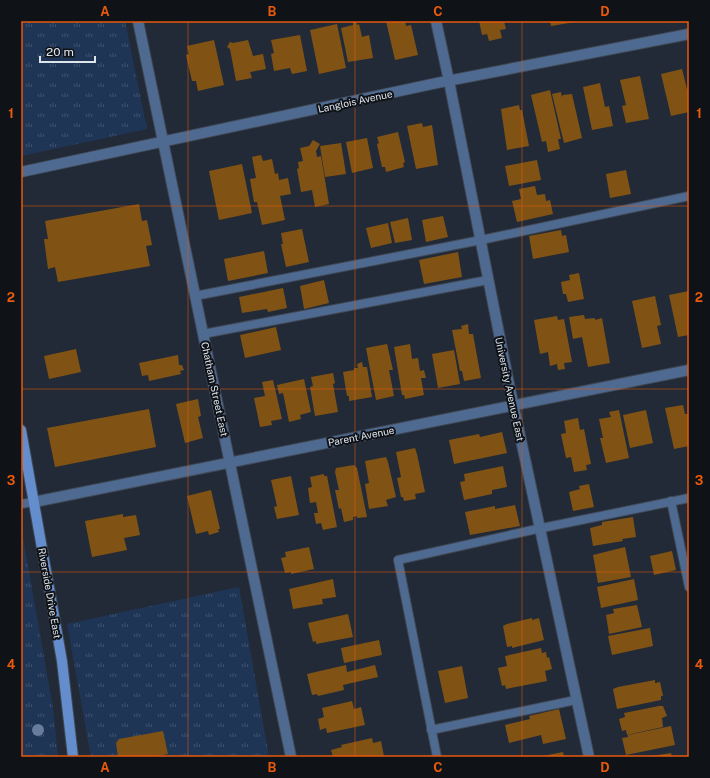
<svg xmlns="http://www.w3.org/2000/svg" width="710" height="778" viewBox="0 0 710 778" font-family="'Public Sans',sans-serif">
<defs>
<pattern id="grass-tufts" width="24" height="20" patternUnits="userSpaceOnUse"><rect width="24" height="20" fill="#1f3555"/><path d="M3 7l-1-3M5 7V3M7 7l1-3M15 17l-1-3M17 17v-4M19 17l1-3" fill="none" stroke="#3f526e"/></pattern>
</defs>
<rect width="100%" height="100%" fill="#222a37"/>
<!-- grass -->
<g fill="url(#grass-tufts)">
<path d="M21,21H125L147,129L21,156Z"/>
<path d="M21,526L53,708L58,757H21Z"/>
<path d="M239,587L269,757H91L67,624Z"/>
</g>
<!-- building -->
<g fill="#805314">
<path d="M386,21H405L406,26L411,25L418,55L395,60Z"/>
<path d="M479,21H504L506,29L500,30L502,38L489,41L487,34L482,35Z"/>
<path d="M550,21H574L575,22L551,26Z"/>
<path d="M353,22H356L357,25L359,24L362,37L369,35L373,58L348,62L341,28L353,25Z"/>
<path d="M337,24L346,68L319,74L310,30Z"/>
<path d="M300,35L307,71L292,74L290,68L274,71L271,54L274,53L271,40Z"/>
<path d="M214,40L224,85L198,91L196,81H192L186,55L189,54L187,46Z"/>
<path d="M248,40L253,56L263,54L266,69L250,72L252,78L236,81L230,49L227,47L230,42L233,43Z"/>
<path d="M682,69L687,89L689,88V112L671,116L661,74Z"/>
<path d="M640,76L649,119L626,123L622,106L626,105L620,80Z"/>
<path d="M600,83L605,107L609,106L613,126L592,130L583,87Z"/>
<path d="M550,90L561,139H558L560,149L548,152L546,141L542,142L531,95Z"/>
<path d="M561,92L562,97L563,95L572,94L582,138L564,143L552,94Z"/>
<path d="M519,105L520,110H522L529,146L507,150L501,109Z"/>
<path d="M422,123L423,127L432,125L438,165L416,169L407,126Z"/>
<path d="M398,132L405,162L403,163L404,167L386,172L385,167H382L377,144L379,143L377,137Z"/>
<path d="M367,138L373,168L352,173L346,142Z"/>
<path d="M313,140L320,144L316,151L317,157L321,156L329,204L315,207L312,190L301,192L297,169L299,168L298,162L303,161L300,148L309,146Z"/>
<path d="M341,143L346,174L325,177L320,146Z"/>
<path d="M261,155L263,161L272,159L275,174L278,173L279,180L288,178L291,194L280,196L285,220L262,225L257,202H254L250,179L256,178L252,157Z"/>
<path d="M537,160L541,180L509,186L505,166Z"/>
<path d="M242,164L252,213L219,220L209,171Z"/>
<path d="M626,170L631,194L610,198L606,174Z"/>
<path d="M535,186L537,195L545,194L546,201L550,200L553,214L517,222L512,201L521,199L519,189Z"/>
<path d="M139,204L142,221L147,220L152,245L146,246L150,266L58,282L55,267L48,269L44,239H48L45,221Z"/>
<path d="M443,216L448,237L426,242L422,220Z"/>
<path d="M408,218L412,240L395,243L390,222Z"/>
<path d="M388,223L392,243L371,248L366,228Z"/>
<path d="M302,229L309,262L286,267L281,244H283L281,233Z"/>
<path d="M561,230L562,236L566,235L569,252L533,259L529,236Z"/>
<path d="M264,251L268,273L228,281L224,259Z"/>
<path d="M458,252L462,277L424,284L419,260Z"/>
<path d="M579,273L584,299L568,302L566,294H563L561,282L570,280L569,275Z"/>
<path d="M324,280L329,303L304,309L300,286Z"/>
<path d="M283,288L287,308L268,312L267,309L242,313L239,297Z"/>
<path d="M689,291V335L678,337L669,295Z"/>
<path d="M655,296L661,325L657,326L661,344L642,348L632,301Z"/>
<path d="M584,315L585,319L595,318V320L602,318L610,363L588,367L582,337L573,339L569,317Z"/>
<path d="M557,316L558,320L564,319L572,362L564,363L565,369L558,370L557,364L550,366L548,352L540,354L534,320Z"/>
<path d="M468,324L469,334H473L481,378L464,381L462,371H460L452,330L462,329L461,326Z"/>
<path d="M276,327L281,350L245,358L240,335Z"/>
<path d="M387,344L393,370H389L394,396L376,400L366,348Z"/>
<path d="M410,344L412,359L418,358L420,371L424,370L426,378H421L424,395L405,399L404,395H402L394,347Z"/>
<path d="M76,349L81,372L49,379L44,356Z"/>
<path d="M454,350L460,384L438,388L432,354Z"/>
<path d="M178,355L179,365H182L184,370L180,371L181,374L149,381L148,375L142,376L139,363Z"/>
<path d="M362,362L363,367H367L372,397L349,401V396H347L343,372L354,370V368H358L357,364Z"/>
<path d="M333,373L335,383L333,384L338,412L315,416L310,387L313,386L311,377Z"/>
<path d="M304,379L311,412L300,415L301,419L289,422L283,393L279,394L277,385Z"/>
<path d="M273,380L282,419L271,421L272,425L260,427L254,398L265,396L262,382Z"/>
<path d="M198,399L201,416L198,417L203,438L185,443L176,404Z"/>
<path d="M683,405L685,414H688L689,418V446L674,449L665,408Z"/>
<path d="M149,409L156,447L55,467L47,428Z"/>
<path d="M619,410L629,458L606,463L600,438H603L599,419L611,417L609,412Z"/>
<path d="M646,410L653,443L630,448L623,415Z"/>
<path d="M578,418L580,430L584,429L591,464L586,465L587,470L574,472L571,457L566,458L561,434L566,433L564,421Z"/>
<path d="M502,432L507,453L454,464L449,440L479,434L480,437Z"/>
<path d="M415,448L417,454L425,492L415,494L416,499L404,501L403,497H401L397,478L401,477L396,452Z"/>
<path d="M386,457L388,462L396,497L386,500L388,506L369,509L365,484L369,483L365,461Z"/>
<path d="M354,465L357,468L367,517L357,518V516L353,517V520L344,522L341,508L339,509L335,490H339L335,472L336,468Z"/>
<path d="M503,466L507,487L492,490V494L464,500L460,482L465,481L464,474Z"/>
<path d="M324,474V476H327L337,527L323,530L321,523L316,524L314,513H318L316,502L310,503L308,488L312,487L310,477Z"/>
<path d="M291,476L299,515L277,519L274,507L277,506L271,480Z"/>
<path d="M589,484L594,507L573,511L569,492L580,489L579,486Z"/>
<path d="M211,490L220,529H218L219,532L209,535L208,531L196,534L187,496Z"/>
<path d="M515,505L520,526L470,535L465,512L495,506V509Z"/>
<path d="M123,514V517L136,515L140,535L124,538L127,550L92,557L85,521Z"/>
<path d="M633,517L636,537L622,539L623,541L593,546L590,528L602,525V522Z"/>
<path d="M309,547L314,569L291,574V572L285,573L281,558L286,557L285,552Z"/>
<path d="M625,547L631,577L598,583L593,555Z"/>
<path d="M672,551L676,570L654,575L650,556Z"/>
<path d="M333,579L336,597L322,599L323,604L293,609L289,589Z"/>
<path d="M634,579L638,600L601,608L597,587Z"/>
<path d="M637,605L642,627L609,634L606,615L614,613L613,609Z"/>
<path d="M348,614L353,637L316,644V641L313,642L308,623Z"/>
<path d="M532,618V620L539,618L544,640L512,648V646L507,647L503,626L507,624Z"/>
<path d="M650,628L653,646L612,655L608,636Z"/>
<path d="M379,640L382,655L344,663L341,648Z"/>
<path d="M541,648L542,653L546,652L547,658L549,657L552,669L545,671L547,681L506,689L505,685L502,686L498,668L507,666L505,656Z"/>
<path d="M346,665L347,672L375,665L378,677L343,685L344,690L318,696L317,694L312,695L307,674Z"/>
<path d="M462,666L468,698L445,703L438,671Z"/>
<path d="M655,680V683L660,682L663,696H661V700L617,709L613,689L618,687Z"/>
<path d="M352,701L354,709L361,707L365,725L327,733L326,728L320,730L318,719L324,717L322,708Z"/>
<path d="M659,706H663L667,716L662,718L663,727L627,735L626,730L622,731L619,719L625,717L624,713Z"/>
<path d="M559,709L566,739L543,744L541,735L509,743L505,725L530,719L529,716Z"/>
<path d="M671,726L675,745L626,755L622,738L628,737V735Z"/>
<path d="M163,731L168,754L151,757H118L116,743L119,739Z"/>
<path d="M372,738L373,743L381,741L384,756L378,757H333L331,750L342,747L341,745Z"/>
<path d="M563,752L564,757H543V756Z"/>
<path d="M671,753L672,757H652V756Z"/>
</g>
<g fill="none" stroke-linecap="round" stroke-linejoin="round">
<!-- service casing -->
<g stroke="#404854" stroke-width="10">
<g id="service">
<path d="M195,296L481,240L689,196"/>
<path d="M203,334L488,280"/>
<path d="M671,501L689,587"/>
<path d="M21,504L34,502"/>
<path d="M431,730L576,700"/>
<path d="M437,757L398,560L537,529L689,498"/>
</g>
</g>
<!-- minor casing -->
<g stroke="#404854" stroke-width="12">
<g id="minor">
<path d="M138,21L291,757"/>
<path d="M436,21L449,81L510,389L589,757"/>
<path d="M21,172L437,83L689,34"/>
<path d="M34,502L689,370"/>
</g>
</g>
<!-- secondary casing -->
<g stroke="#404854" stroke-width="12">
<path id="secondary" d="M21,430L62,661L73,757"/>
</g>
<!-- service -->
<use href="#service" stroke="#4f6a91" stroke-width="8"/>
<!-- minor -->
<use href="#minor" stroke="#4f6a91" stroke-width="10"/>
<!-- secondary -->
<use href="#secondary" stroke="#638dcc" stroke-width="10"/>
</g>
<!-- trees -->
<circle fill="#687d9d" cx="38" cy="730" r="6"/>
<!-- grid -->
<path fill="none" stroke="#e8590c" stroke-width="1" stroke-opacity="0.55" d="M188,21V757M355,21V757M522,21V757M21,206H689M21,389H689M21,572H689"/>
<g text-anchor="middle" stroke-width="4" stroke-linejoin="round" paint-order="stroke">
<!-- street labels -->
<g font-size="10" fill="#dee4ec" stroke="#0f1318">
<text transform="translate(355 101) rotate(-12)" y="4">Langlois Avenue</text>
<text transform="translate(215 389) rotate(78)" y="4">Chatham Street East</text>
<text transform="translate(510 389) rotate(78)" y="4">University Avenue East</text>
<text transform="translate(361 436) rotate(-11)" y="4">Parent Avenue</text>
<text transform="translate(50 593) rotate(80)" y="4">Riverside Drive East</text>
</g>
</g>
<!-- border -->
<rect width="710" height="778" fill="none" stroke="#0f1318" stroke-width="44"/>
<!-- scale -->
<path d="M40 56v6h55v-6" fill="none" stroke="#dee4ec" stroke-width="2"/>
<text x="46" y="56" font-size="12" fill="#dee4ec" stroke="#0f1318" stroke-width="3" paint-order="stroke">20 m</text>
<rect x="22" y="22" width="666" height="734" fill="none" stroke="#e8590c" stroke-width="1.5"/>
<g font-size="13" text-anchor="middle" font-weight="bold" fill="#e8590c">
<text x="105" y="16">A</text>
<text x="272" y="16">B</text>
<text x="438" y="16">C</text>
<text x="605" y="16">D</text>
<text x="11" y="118">1</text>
<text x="699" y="118">1</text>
<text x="11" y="302">2</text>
<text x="699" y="302">2</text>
<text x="11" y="485">3</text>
<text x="699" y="485">3</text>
<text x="11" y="669">4</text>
<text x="699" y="669">4</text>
<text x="105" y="772">A</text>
<text x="272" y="772">B</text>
<text x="438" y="772">C</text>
<text x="605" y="772">D</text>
</g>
</svg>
